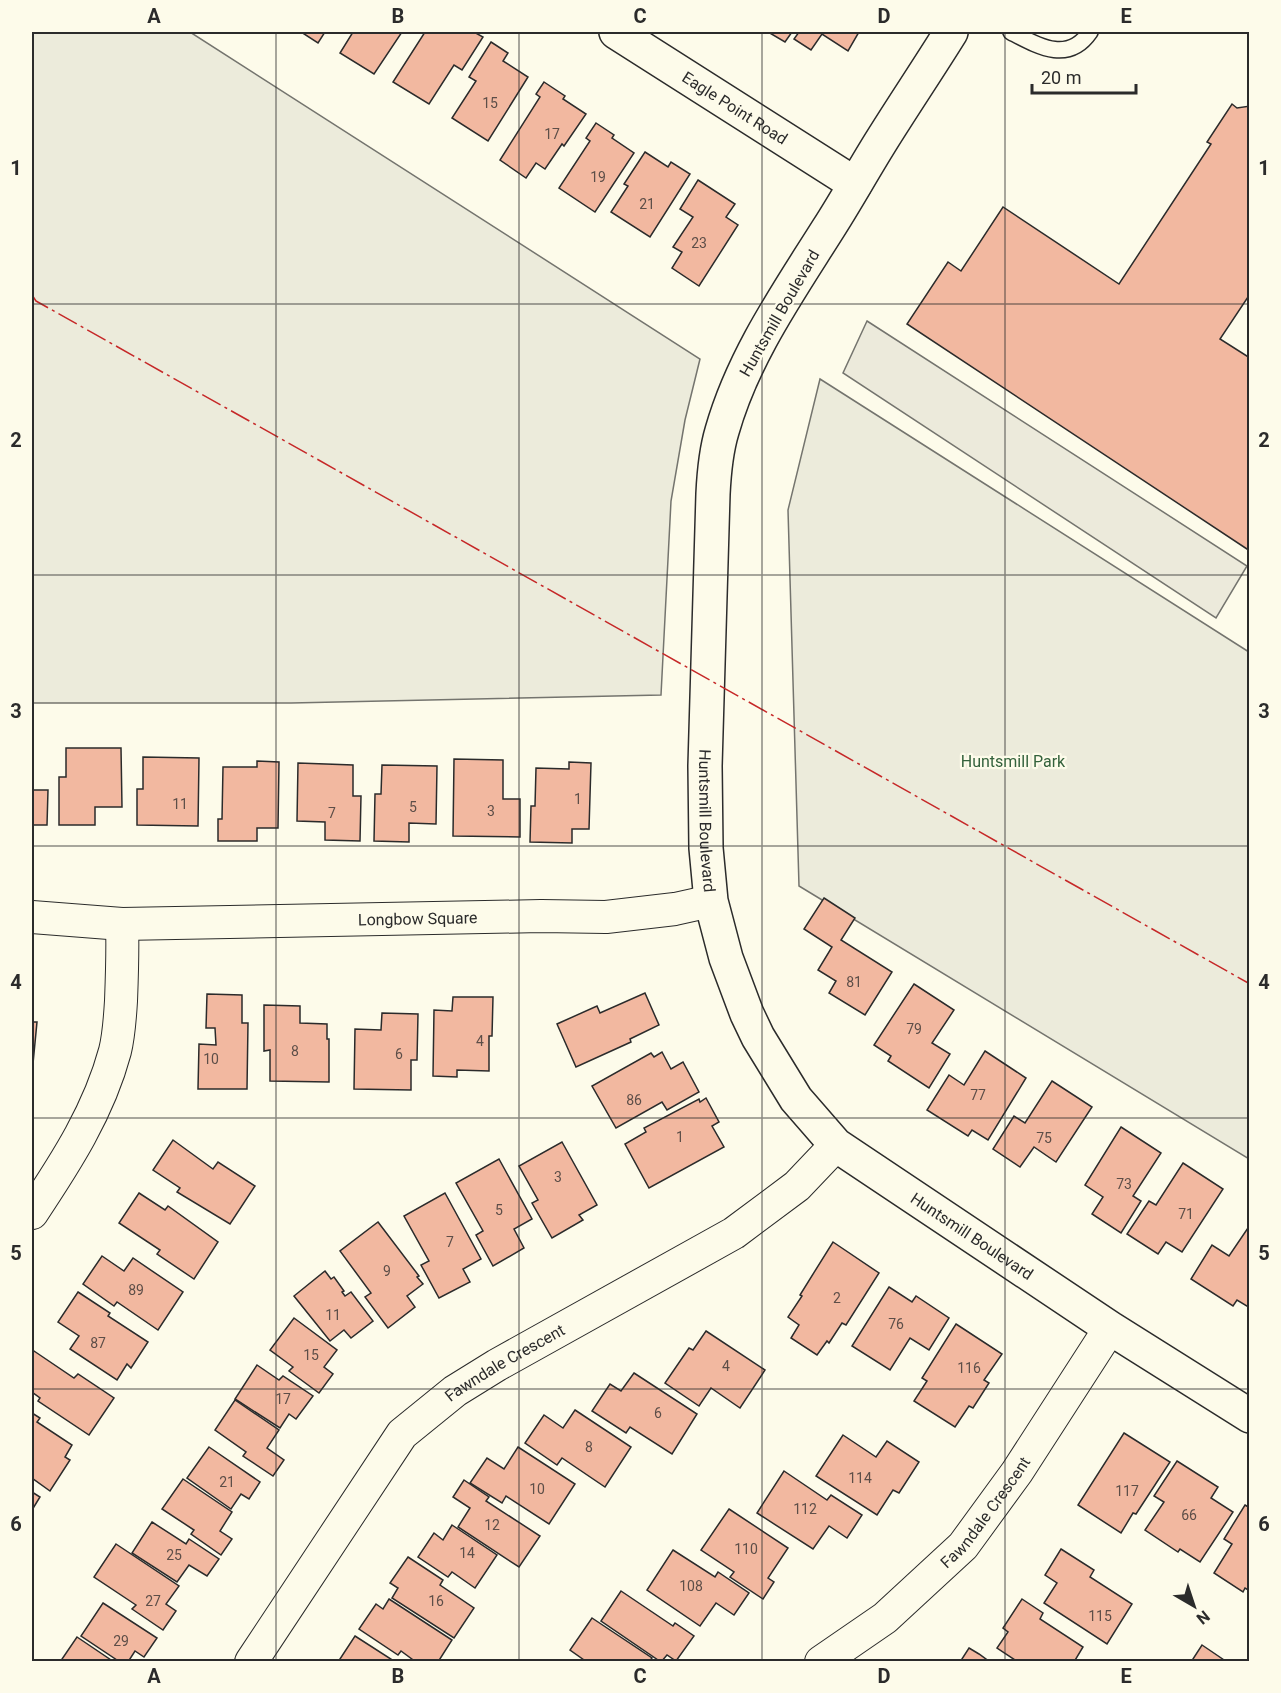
<svg xmlns="http://www.w3.org/2000/svg" width="1281" height="1693" viewBox="0 0 1281 1693" font-family="Roboto,sans-serif">
<rect width="100%" height="100%" fill="#fdfbea"/>
<!-- green -->
<g fill="#ecebdb" stroke="#74746e" stroke-width="1.5">
<path d="M32,32H190L700,359L685,420L671,501L661,695L291,703H32Z"/>
<path d="M820,379L1249,652V1159L799,886L788,510Z"/>
</g>
<!-- parking -->
<path fill="#eceadb" stroke="#74746e" stroke-width="1.5" d="M867,321L1247,566L1216,618L843,373Z"/>
<!-- building -->
<g fill="#f2b8a0" stroke="#2b2b2b" stroke-width="1.5">
<path d="M301,32H325L318,43Z"/>
<path d="M353,32H402L374,74L340,53Z"/>
<path d="M425,32H457L460,33L461,32H474L483,37L462,70L454,65L429,104L393,82Z"/>
<path d="M768,32H792L785,42Z"/>
<path d="M799,32H859L848,51L822,34L811,50L794,39Z"/>
<path d="M491,42L508,53L503,61L528,77L488,141L452,118L476,81L469,77Z"/>
<path d="M544,82L565,96L563,99L586,114L564,146L562,144L545,169L536,163L526,178L500,160L540,97L536,94Z"/>
<path d="M1232,104L1237,108L1250,106V294L1220,339L1250,358V551L907,324L948,262L961,271L1003,207L1119,284L1211,144L1207,142Z"/>
<path d="M596,123L614,135L612,138L634,153L595,212L559,188L590,141L586,138Z"/>
<path d="M645,152L668,167L671,162L690,174L650,237L611,212L628,186L624,184Z"/>
<path d="M698,180L735,204L726,217L738,225L699,286L672,268L682,252L673,247L693,217L680,209Z"/>
<path d="M66,748H121L122,807H95V825H59V777H66Z"/>
<path d="M143,757L199,758L198,826L137,825V789H143Z"/>
<path d="M454,759L503,760V799H520V837L453,836Z"/>
<path d="M257,761L279,762L278,828H257V841H218V819H222L223,767H257Z"/>
<path d="M569,762L591,763L589,829H572V843L530,842L531,806H535L536,768L569,769Z"/>
<path d="M298,763L353,765V796H361L360,841L325,840V822L297,821Z"/>
<path d="M382,765L437,766L436,824L409,823V842L374,841L375,794H381Z"/>
<path d="M32,790H48L47,825H32Z"/>
<path d="M824,898L855,918L841,940L892,972L865,1015L829,993L836,981L818,970L832,947L804,929Z"/>
<path d="M914,984L954,1010L932,1043L950,1054L929,1088L888,1061L891,1056L874,1045Z"/>
<path d="M645,993L659,1025L630,1039L631,1042L576,1067L557,1024L597,1006L600,1013Z"/>
<path d="M207,994L242,995V1023H248L247,1089H198L199,1044L216,1045L215,1028H206Z"/>
<path d="M453,997H493L492,1036H489V1071L457,1070V1077L433,1076L434,1010L452,1011Z"/>
<path d="M264,1005L300,1006V1023L327,1024V1039H329V1082L270,1081V1050L264,1051Z"/>
<path d="M382,1013L418,1014L417,1060H411V1090L354,1089L355,1029L381,1030Z"/>
<path d="M32,1022H37L32,1074Z"/>
<path d="M985,1051L1026,1078L988,1140L972,1130L968,1136L927,1110L949,1075L964,1085Z"/>
<path d="M662,1052L671,1069L683,1062L699,1092L667,1110L662,1102L616,1128L592,1086L651,1053L654,1057Z"/>
<path d="M1052,1081L1092,1107L1056,1162L1034,1147L1020,1167L993,1149L1014,1116L1025,1123Z"/>
<path d="M706,1098L719,1122L712,1126L724,1147L649,1188L625,1144L646,1132L644,1128L699,1099L700,1102Z"/>
<path d="M1121,1127L1161,1153L1133,1196L1141,1201L1121,1233L1092,1214L1103,1197L1085,1185Z"/>
<path d="M173,1140L213,1169L218,1162L255,1186L230,1224L177,1192L180,1188L153,1170Z"/>
<path d="M562,1142L597,1205L579,1215L583,1220L552,1238L532,1203L538,1200L519,1166Z"/>
<path d="M499,1159L532,1219L514,1229L524,1248L493,1266L476,1235L483,1231L456,1183Z"/>
<path d="M1183,1163L1223,1189L1182,1252L1166,1242L1158,1254L1127,1234L1149,1201L1156,1205Z"/>
<path d="M139,1193L165,1210L168,1206L218,1242L194,1279L157,1254L160,1250L119,1223Z"/>
<path d="M445,1193L481,1259L463,1269L470,1282L439,1298L421,1265L429,1261L404,1216Z"/>
<path d="M378,1222L419,1276L417,1277L423,1284L407,1296L415,1307L388,1328L365,1297L371,1293L340,1251Z"/>
<path d="M1250,1225V1308L1237,1300L1233,1306L1191,1279L1212,1245L1229,1256Z"/>
<path d="M833,1242L879,1273L846,1325L842,1323L829,1343L827,1341L817,1355L791,1338L799,1325L788,1317L802,1296L800,1295Z"/>
<path d="M102,1256L124,1271L133,1258L183,1292L158,1330L117,1302L114,1306L83,1284Z"/>
<path d="M325,1271L331,1279L334,1277L344,1291L342,1292L345,1296L351,1292L373,1321L351,1338L344,1330L330,1341L294,1296Z"/>
<path d="M889,1287L912,1302L916,1296L949,1318L929,1350L910,1338L890,1370L852,1346Z"/>
<path d="M78,1292L110,1313L108,1316L148,1342L131,1368L127,1364L117,1380L70,1349L79,1336L58,1322Z"/>
<path d="M294,1318L337,1350L324,1367L333,1374L319,1393L289,1371L293,1367L270,1350Z"/>
<path d="M956,1324L1002,1354L984,1380L989,1383L973,1408L969,1406L955,1427L914,1401L927,1381L922,1378Z"/>
<path d="M706,1331L765,1370L740,1408L711,1388L699,1406L665,1383L689,1348L693,1350Z"/>
<path d="M34,1351L74,1378L78,1374L114,1398L89,1435L38,1401L40,1398L32,1392V1355Z"/>
<path d="M257,1365L279,1380L283,1376L313,1396L296,1419L289,1414L280,1428L235,1399Z"/>
<path d="M634,1373L697,1414L672,1454L630,1427L626,1433L592,1411L610,1384L621,1391Z"/>
<path d="M235,1400L279,1430L267,1448L284,1460L273,1476L243,1456L246,1452L215,1430Z"/>
<path d="M575,1410L631,1447L605,1487L562,1458L557,1465L525,1443L544,1415L563,1428Z"/>
<path d="M32,1413L40,1418L37,1422L72,1445L65,1457L70,1460L50,1491L32,1478Z"/>
<path d="M1124,1433L1170,1462L1136,1514L1133,1513L1121,1533L1078,1505Z"/>
<path d="M843,1435L876,1457L887,1441L919,1462L899,1493L893,1490L877,1515L816,1476Z"/>
<path d="M209,1447L260,1482L249,1499L241,1494L231,1509L187,1478Z"/>
<path d="M518,1447L575,1484L549,1524L506,1496L502,1503L470,1483L487,1458L504,1469Z"/>
<path d="M1177,1461L1218,1487L1211,1498L1233,1512L1200,1562L1180,1549L1178,1552L1145,1530L1164,1502L1154,1496Z"/>
<path d="M784,1471L827,1500L831,1495L862,1515L847,1538L829,1526L813,1549L757,1513Z"/>
<path d="M183,1479L232,1512L220,1531L232,1539L221,1555L191,1534L194,1530L162,1509Z"/>
<path d="M464,1480L489,1497L486,1501L540,1536L519,1567L458,1527L470,1508L453,1497Z"/>
<path d="M32,1492L40,1497L32,1510Z"/>
<path d="M1245,1505L1250,1508V1591L1245,1588L1243,1592L1214,1573L1232,1544L1224,1539Z"/>
<path d="M729,1509L788,1548L768,1578L774,1582L763,1599L730,1577L734,1572L701,1550Z"/>
<path d="M152,1522L186,1544L189,1539L219,1559L207,1576L189,1565L177,1582L132,1553Z"/>
<path d="M452,1525L497,1555L475,1588L452,1572L448,1577L418,1557L434,1533L443,1540Z"/>
<path d="M116,1544L179,1586L166,1604L176,1611L163,1630L132,1609L136,1605L94,1577Z"/>
<path d="M1061,1549L1094,1570L1090,1577L1132,1604L1107,1644L1044,1603L1057,1583L1045,1575Z"/>
<path d="M673,1550L715,1577L718,1572L749,1593L734,1615L716,1603L700,1626L647,1590Z"/>
<path d="M408,1557L443,1580L440,1585L474,1608L454,1638L392,1598L398,1588L390,1583Z"/>
<path d="M621,1591L673,1626L675,1623L694,1636L676,1661L667,1655L661,1662L601,1621Z"/>
<path d="M389,1599L452,1640L438,1662H416L401,1651L398,1655L359,1629L376,1604L383,1609Z"/>
<path d="M1022,1599L1043,1613L1040,1619L1083,1647L1074,1662H1018L997,1648L1008,1632L1003,1628Z"/>
<path d="M103,1603L157,1638L144,1657L135,1651L128,1662H120L81,1636Z"/>
<path d="M592,1618L652,1658L649,1662H587L570,1650Z"/>
<path d="M355,1636L394,1661L338,1662Z"/>
<path d="M77,1637L114,1662H60Z"/>
<path d="M1202,1645L1227,1662H1191Z"/>
<path d="M969,1648L979,1654L990,1662H960Z"/>
</g>
<g fill="none" stroke-linecap="round" stroke-linejoin="round">
<!-- lane casing -->
<g stroke="#2b2b2b" stroke-width="18">
<path id="lane" d="M1011,32C1038,46 1068,64 1090,32"/>
</g>
<!-- street casing -->
<g stroke="#2b2b2b" stroke-width="34">
<g id="street">
<path id="s1" d="M32,917L122,924L541,916L606,917L675,909L711,901"/>
<path d="M32,1213C66,1162 99,1111 115,1051C119,1035 120,1018 121,1001C122,975 123,950 122,924"/>
<path id="s2" d="M251,1662L402,1434L455,1391L497,1365L734,1233L797,1186L836,1145"/>
<path id="s3" d="M821,1662L885,1618L963,1546L1017,1472L1110,1328"/>
</g>
</g>
<!-- secondary casing -->
<g stroke="#2b2b2b" stroke-width="36">
<g id="secondary">
<path id="s4" d="M616,32L855,184"/>
<path id="s5" d="M951,32C928,69 903,106 880,143C862,172 846,201 828,229C787,294 743,357 722,431C716,451 714,473 713,494L705,766L706,848L711,901L726,958L747,1014L758,1037L796,1099L836,1145L1110,1328L1250,1416"/>
</g>
</g>
<!-- lane -->
<use href="#lane" stroke="#fdfbea" stroke-width="15"/>
<!-- street -->
<use href="#street" stroke="#fdfbea" stroke-width="32"/>
<!-- secondary -->
<use href="#secondary" stroke="#fdfbea" stroke-width="33"/>
<!-- power -->
<path stroke="#c62828" stroke-width="1.5" stroke-dasharray="21 4.5 3 4.5" stroke-linecap="butt" d="M32,295L36,301L1250,984"/>
</g>
<!-- grid -->
<path fill="none" stroke="#2b2b2b" stroke-width="1.5" stroke-opacity="0.55" d="M276,32V1662M519,32V1662M762,32V1662M1005,32V1662M32,304H1250M32,575H1250M32,846H1250M32,1118H1250M32,1389H1250"/>
<g text-anchor="middle" stroke-width="4.5" stroke-linejoin="round" paint-order="stroke">
<!-- number labels -->
<g font-size="14" fill="#5d4e48">
<text x="490" y="108">15</text>
<text x="552" y="139">17</text>
<text x="598" y="182">19</text>
<text x="647" y="209">21</text>
<text x="699" y="248">23</text>
<text x="578" y="804">1</text>
<text x="180" y="809">11</text>
<text x="413" y="812">5</text>
<text x="491" y="816">3</text>
<text x="332" y="818">7</text>
<text x="854" y="987">81</text>
<text x="914" y="1034">79</text>
<text x="480" y="1046">4</text>
<text x="295" y="1056">8</text>
<text x="399" y="1059">6</text>
<text x="211" y="1064">10</text>
<text x="978" y="1100">77</text>
<text x="634" y="1105">86</text>
<text x="680" y="1142">1</text>
<text x="1044" y="1143">75</text>
<text x="558" y="1182">3</text>
<text x="1124" y="1189">73</text>
<text x="499" y="1215">5</text>
<text x="1186" y="1219">71</text>
<text x="450" y="1247">7</text>
<text x="387" y="1276">9</text>
<text x="136" y="1295">89</text>
<text x="837" y="1303">2</text>
<text x="333" y="1320">11</text>
<text x="896" y="1329">76</text>
<text x="98" y="1348">87</text>
<text x="311" y="1360">15</text>
<text x="726" y="1371">4</text>
<text x="969" y="1373">116</text>
<text x="283" y="1404">17</text>
<text x="658" y="1418">6</text>
<text x="589" y="1452">8</text>
<text x="860" y="1483">114</text>
<text x="227" y="1487">21</text>
<text x="537" y="1494">10</text>
<text x="1127" y="1496">117</text>
<text x="805" y="1514">112</text>
<text x="1189" y="1520">66</text>
<text x="492" y="1530">12</text>
<text x="746" y="1554">110</text>
<text x="467" y="1558">14</text>
<text x="174" y="1560">25</text>
<text x="691" y="1591">108</text>
<text x="153" y="1606">27</text>
<text x="436" y="1606">16</text>
<text x="1100" y="1621">115</text>
<text x="121" y="1646">29</text>
</g>
<!-- street labels -->
<g font-size="16" fill="#2b2b2b" stroke="#fdfbea">
<text dy="6" stroke="none"><textPath href="#s4" startOffset="141">Eagle Point Road</textPath></text>
<text transform="translate(779 313) rotate(-60)" y="6">Huntsmill Boulevard</text>
<text dy="6" stroke="none"><textPath href="#s5" startOffset="852">Huntsmill Boulevard</textPath></text>
<text dy="6" stroke="none"><textPath href="#s1" startOffset="386">Longbow Square</textPath></text>
<text dy="6" stroke="none"><textPath href="#s5" startOffset="1374">Huntsmill Boulevard</textPath></text>
<text dy="6" stroke="none"><textPath href="#s2" startOffset="399">Fawndale Crescent</textPath></text>
<text dy="6" stroke="none"><textPath href="#s3" startOffset="224">Fawndale Crescent</textPath></text>
</g>
<!-- park labels -->
<g font-size="16" fill="#34623c" stroke="#fdfbea">
<text x="1013" y="767">Huntsmill Park</text>
</g>
</g>
<!-- border -->
<rect width="1281" height="1693" fill="none" stroke="#fdfbea" stroke-width="66"/>
<!-- north arrow -->
<g transform="translate(1194 1606) rotate(141)" stroke="#fdfbea" stroke-width="4.5" paint-order="stroke">
<path d="M0-4.5L10 22L0 15L-10 22Z" fill="#2b2b2b"/>
<text y="-9" font-size="16" font-weight="bold" text-anchor="middle" fill="#2b2b2b">N</text>
</g>
<!-- scale -->
<path d="M1032 84v9h104v-9" fill="none" stroke="#2b2b2b" stroke-width="3"/>
<text x="1041" y="84" font-size="18" fill="#2b2b2b" stroke="#fdfbea" stroke-width="4.5" paint-order="stroke">20 m</text>
<rect x="33" y="33" width="1215" height="1627" fill="none" stroke="#2b2b2b" stroke-width="2"/>
<g font-size="20" text-anchor="middle" font-weight="bold" fill="#2b2b2b">
<text x="154" y="23">A</text>
<text x="398" y="23">B</text>
<text x="640" y="23">C</text>
<text x="884" y="23">D</text>
<text x="1126" y="23">E</text>
<text x="16" y="175">1</text>
<text x="1264" y="175">1</text>
<text x="16" y="447">2</text>
<text x="1264" y="447">2</text>
<text x="16" y="718">3</text>
<text x="1264" y="718">3</text>
<text x="16" y="989">4</text>
<text x="1264" y="989">4</text>
<text x="16" y="1260">5</text>
<text x="1264" y="1260">5</text>
<text x="16" y="1531">6</text>
<text x="1264" y="1531">6</text>
<text x="154" y="1683">A</text>
<text x="398" y="1683">B</text>
<text x="640" y="1683">C</text>
<text x="884" y="1683">D</text>
<text x="1126" y="1683">E</text>
</g>
</svg>
